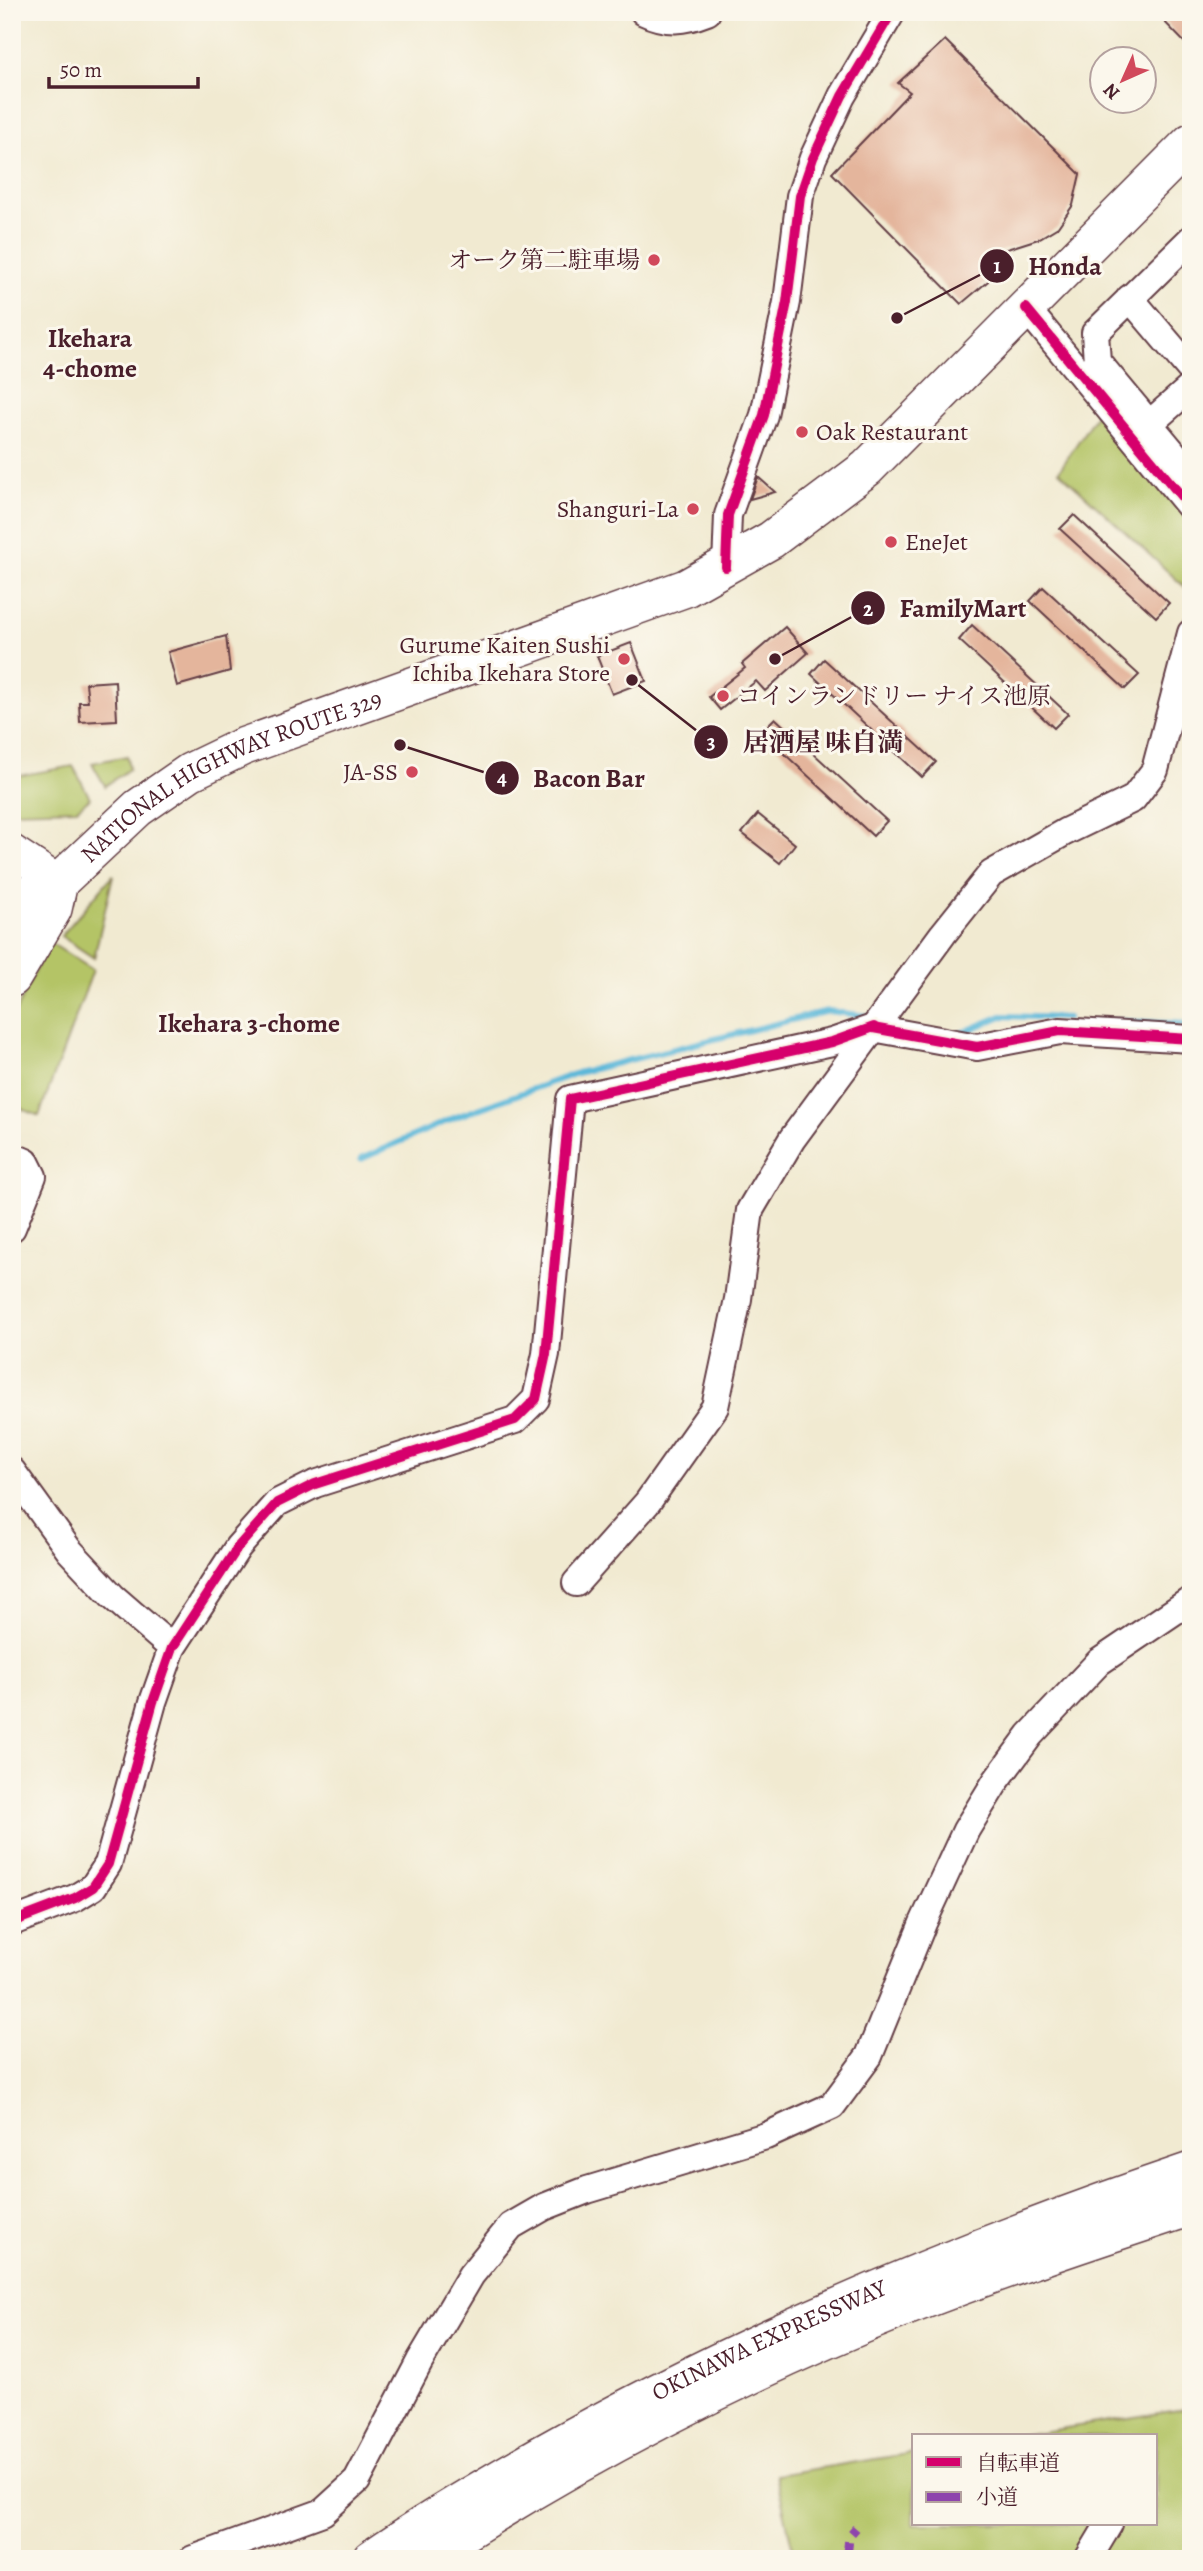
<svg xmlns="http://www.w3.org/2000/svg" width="1203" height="2571" viewBox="0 0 1203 2571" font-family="Alegreya,'Noto Serif JP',serif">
<rect width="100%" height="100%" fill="#fbf7ec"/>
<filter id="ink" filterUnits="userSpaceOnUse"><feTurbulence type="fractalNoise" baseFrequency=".0143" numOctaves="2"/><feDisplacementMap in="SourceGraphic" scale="14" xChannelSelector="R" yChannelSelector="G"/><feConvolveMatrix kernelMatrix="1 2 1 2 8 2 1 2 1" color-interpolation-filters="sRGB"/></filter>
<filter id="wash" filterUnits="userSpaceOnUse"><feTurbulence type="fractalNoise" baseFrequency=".00686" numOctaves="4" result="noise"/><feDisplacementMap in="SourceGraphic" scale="28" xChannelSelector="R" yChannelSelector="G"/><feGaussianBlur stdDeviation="1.57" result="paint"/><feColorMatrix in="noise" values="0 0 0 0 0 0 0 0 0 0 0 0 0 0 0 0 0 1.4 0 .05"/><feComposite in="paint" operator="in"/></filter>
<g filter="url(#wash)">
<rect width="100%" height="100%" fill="#f1ead1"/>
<!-- green -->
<g fill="#b4c466" stroke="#7f7248" stroke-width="2">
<path d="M1099,410L1191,520L1189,591L1059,471Z"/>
<path d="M127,756L129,769L105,786L92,763Z"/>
<path d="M73,766L90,798L77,809L12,811V777Z"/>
<path d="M113,875L94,958L61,936Z"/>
<path d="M49,942L93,970L39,1116L18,1107L12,1118V1019Z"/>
<path d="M1191,2408V2559H795L776,2475L914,2453V2524H1156V2436H1016Z"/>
</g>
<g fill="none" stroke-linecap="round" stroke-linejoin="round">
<!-- stream -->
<g stroke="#5bb8d9" stroke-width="6">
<path d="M1109,1021L1191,1024"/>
<path d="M959,1034L1002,1016L1067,1018"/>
<path d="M361,1159L456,1117L577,1073L828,1011L873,1017"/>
</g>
</g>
<g id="blocks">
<!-- building -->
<g fill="#e4b59c">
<path d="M1155,12H1191V49Z"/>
<path d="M945,40L1080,174L1073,205L1058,227L1038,239L985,256L999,272L961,304L832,173L910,92L898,83Z"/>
<path d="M758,477L775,492L750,499Z"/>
<path d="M1074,515L1169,603L1156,617L1060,529Z"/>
<path d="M1043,587L1139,675L1125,689L1030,601Z"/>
<path d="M972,625L1068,714L1054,728L959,640Z"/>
<path d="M785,627L808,653L765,691L756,681L720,710L709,697L745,668L742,664Z"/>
<path d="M226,636L230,671L177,686L168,652Z"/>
<path d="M631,643L646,681L612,694L597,656Z"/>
<path d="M824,659L936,762L922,777L811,674Z"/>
<path d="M115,681L117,720L80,722L79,702H88L86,683Z"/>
<path d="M775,718L887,821L873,836L761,732Z"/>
<path d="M758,814L795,844L780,863L742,833Z"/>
</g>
</g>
</g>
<g filter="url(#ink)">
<use href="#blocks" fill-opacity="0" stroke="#633d44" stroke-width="2"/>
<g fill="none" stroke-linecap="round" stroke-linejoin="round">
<!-- minor casing -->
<g stroke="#633d44" stroke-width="30">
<g id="minor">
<path d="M644,12C667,23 684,21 707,12"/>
<path d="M1191,239L1095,333L1097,361L1191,474"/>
<path d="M1130,298L1191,370"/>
<path d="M1026,308L1191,508"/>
<path d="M1149,424L1191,387"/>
<path d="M726,567L728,515L764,415L777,351L787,302L800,196L813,158L842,96L892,12"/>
<path d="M12,1156L26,1162L33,1176L12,1228"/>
<path d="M12,1471L69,1550L112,1596L172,1648"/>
<path d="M576,1583L647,1503L715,1407L738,1299L750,1210L792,1139L943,934L991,874L1065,832L1133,799L1155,770L1191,633"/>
<path d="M12,1922L75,1898L93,1887L108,1864L153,1702L172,1648L238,1547L277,1503L315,1484L515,1420L536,1399L546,1354L570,1099L832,1042L873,1028L977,1047L1060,1031L1191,1039"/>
<path d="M193,2559L323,2512L357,2481L420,2361L471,2275L511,2226L544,2207L587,2190L766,2136L832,2106L869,2056L923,1923L966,1830L996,1781L1030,1735L1099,1662L1191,1600"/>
<path d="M1088,2559L1109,2524"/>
</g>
</g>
<!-- major casing -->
<g stroke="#633d44" stroke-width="35">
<path id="major" d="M12,851L59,882"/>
</g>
<!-- highway casing -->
<g stroke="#633d44" stroke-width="40">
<g id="highway">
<path id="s1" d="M12,919L31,893L59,882L138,808L190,772L242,747L686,588L771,540L867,468L1191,142"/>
<path d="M12,978L53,909L59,882"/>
<path id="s2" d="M371,2559C426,2521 484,2487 542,2454C749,2337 966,2247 1191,2171"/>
<path d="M423,2559C573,2460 743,2372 911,2305C1003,2269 1097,2238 1191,2207"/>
</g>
</g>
<!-- minor -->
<use href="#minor" stroke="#fff" stroke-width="26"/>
<!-- major -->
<use href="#major" stroke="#fff" stroke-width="32"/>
<!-- highway -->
<use href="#highway" stroke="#fff" stroke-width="37"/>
<!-- quiet -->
<path stroke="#8e44ad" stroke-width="9" stroke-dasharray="18 9" stroke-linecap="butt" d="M847,2559L849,2536L856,2528"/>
<!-- cycleway casing -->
<g stroke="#fbf7ec" stroke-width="15">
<g id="cycleway">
<path d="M1026,308L1191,508"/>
<path d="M726,567L728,515L764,415L777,351L787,302L800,196L813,158L842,96L892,12"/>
<path d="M873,1028L977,1047L1060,1031L1191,1039"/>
<path d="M12,1922L75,1898L93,1887L108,1864L153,1702L172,1648L238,1547L277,1503L315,1484L515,1420L536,1399L546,1354L570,1099L832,1042L874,1027"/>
</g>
</g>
<!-- cycleway -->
<use href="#cycleway" stroke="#d6006c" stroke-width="10"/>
</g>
</g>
<!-- markers -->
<g fill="#d1495b" stroke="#fbf7ec" stroke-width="2.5">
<circle cx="654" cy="260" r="7"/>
<circle cx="802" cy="432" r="7"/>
<circle cx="693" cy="509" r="7"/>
<circle cx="891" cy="542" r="7"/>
<circle cx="624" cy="659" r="7"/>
<circle cx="723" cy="696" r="7"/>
<circle cx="412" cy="772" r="7"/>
</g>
<g text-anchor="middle" stroke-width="6" stroke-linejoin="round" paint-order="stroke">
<!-- poi labels -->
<g font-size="24" fill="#4a1f2b" stroke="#fbf7ec" text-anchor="end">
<text x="640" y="268">オーク第二駐車場</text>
<text x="816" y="440" text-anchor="start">Oak Restaurant</text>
<text x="679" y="517">Shanguri-La</text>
<text x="905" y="550" text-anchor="start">EneJet</text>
<text x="610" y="653">Gurume Kaiten Sushi<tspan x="610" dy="28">Ichiba Ikehara Store</tspan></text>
<text x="737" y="704" text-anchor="start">コインランドリー ナイス池原</text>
<text x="398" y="780">JA-SS</text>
</g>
<!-- street labels -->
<g font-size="24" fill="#4a1f2b" stroke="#fbf7ec">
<text dy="8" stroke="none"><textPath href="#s1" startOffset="268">NATIONAL HIGHWAY ROUTE 329</textPath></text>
<text dy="8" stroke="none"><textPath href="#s2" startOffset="455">OKINAWA EXPRESSWAY</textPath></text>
</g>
<!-- neighbourhood labels -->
<g font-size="26" font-weight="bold" fill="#4a1f2b" stroke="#fbf7ec">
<text x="90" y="347">Ikehara<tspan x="90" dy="30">4-chome</tspan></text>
<text x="249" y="1032">Ikehara 3-chome</text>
</g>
</g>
<!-- callouts -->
<path fill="none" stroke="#4a1f2b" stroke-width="2.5" d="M897 318L997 266M775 659L868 608M632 680L711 742M400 745L502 778"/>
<g fill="#4a1f2b" stroke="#fbf7ec" stroke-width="2.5">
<circle cx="897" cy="318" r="7"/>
<circle cx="775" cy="659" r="7"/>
<circle cx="632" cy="680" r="7"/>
<circle cx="400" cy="745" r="7"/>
<circle cx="997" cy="266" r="18"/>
<circle cx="868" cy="608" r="18"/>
<circle cx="711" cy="742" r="18"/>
<circle cx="502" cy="778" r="18"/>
</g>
<g font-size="21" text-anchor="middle" font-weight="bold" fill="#fff">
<text x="997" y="273">1</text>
<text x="868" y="616">2</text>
<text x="711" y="749">3</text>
<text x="502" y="785">4</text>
</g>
<g font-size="26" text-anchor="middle" font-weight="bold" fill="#4a1f2b" stroke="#fbf7ec" stroke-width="6" stroke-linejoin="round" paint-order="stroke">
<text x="1065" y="275">Honda</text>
<text x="963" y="617">FamilyMart</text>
<text x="823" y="751">居酒屋 味自満</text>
<text x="589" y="787">Bacon Bar</text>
</g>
<!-- margin -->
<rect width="1203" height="2571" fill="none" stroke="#fbf7ec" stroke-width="42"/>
<!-- legend -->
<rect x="912" y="2434" width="245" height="91" fill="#fbf7ec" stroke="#b4a19f" stroke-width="2"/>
<rect x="926" y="2457" width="35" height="10" fill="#d6006c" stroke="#b4a19f" stroke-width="2"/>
<text x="976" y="2470" font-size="21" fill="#4a1f2b">自転車道</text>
<rect x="926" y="2492" width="35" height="10" fill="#8e44ad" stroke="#b4a19f" stroke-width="2"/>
<text x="976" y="2504" font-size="21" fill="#4a1f2b">小道</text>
<!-- north arrow -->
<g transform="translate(1123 80) rotate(225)"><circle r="33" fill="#fbf7ec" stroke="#b4a19f" stroke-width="2"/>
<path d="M0-5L12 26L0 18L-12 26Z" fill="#d1495b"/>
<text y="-10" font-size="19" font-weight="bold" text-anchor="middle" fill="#4a1f2b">N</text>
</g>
<!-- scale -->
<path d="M49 77v10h149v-10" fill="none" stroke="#4a1f2b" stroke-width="3.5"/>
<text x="60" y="77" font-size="21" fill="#4a1f2b" stroke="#fbf7ec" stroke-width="5" paint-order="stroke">50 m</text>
</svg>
